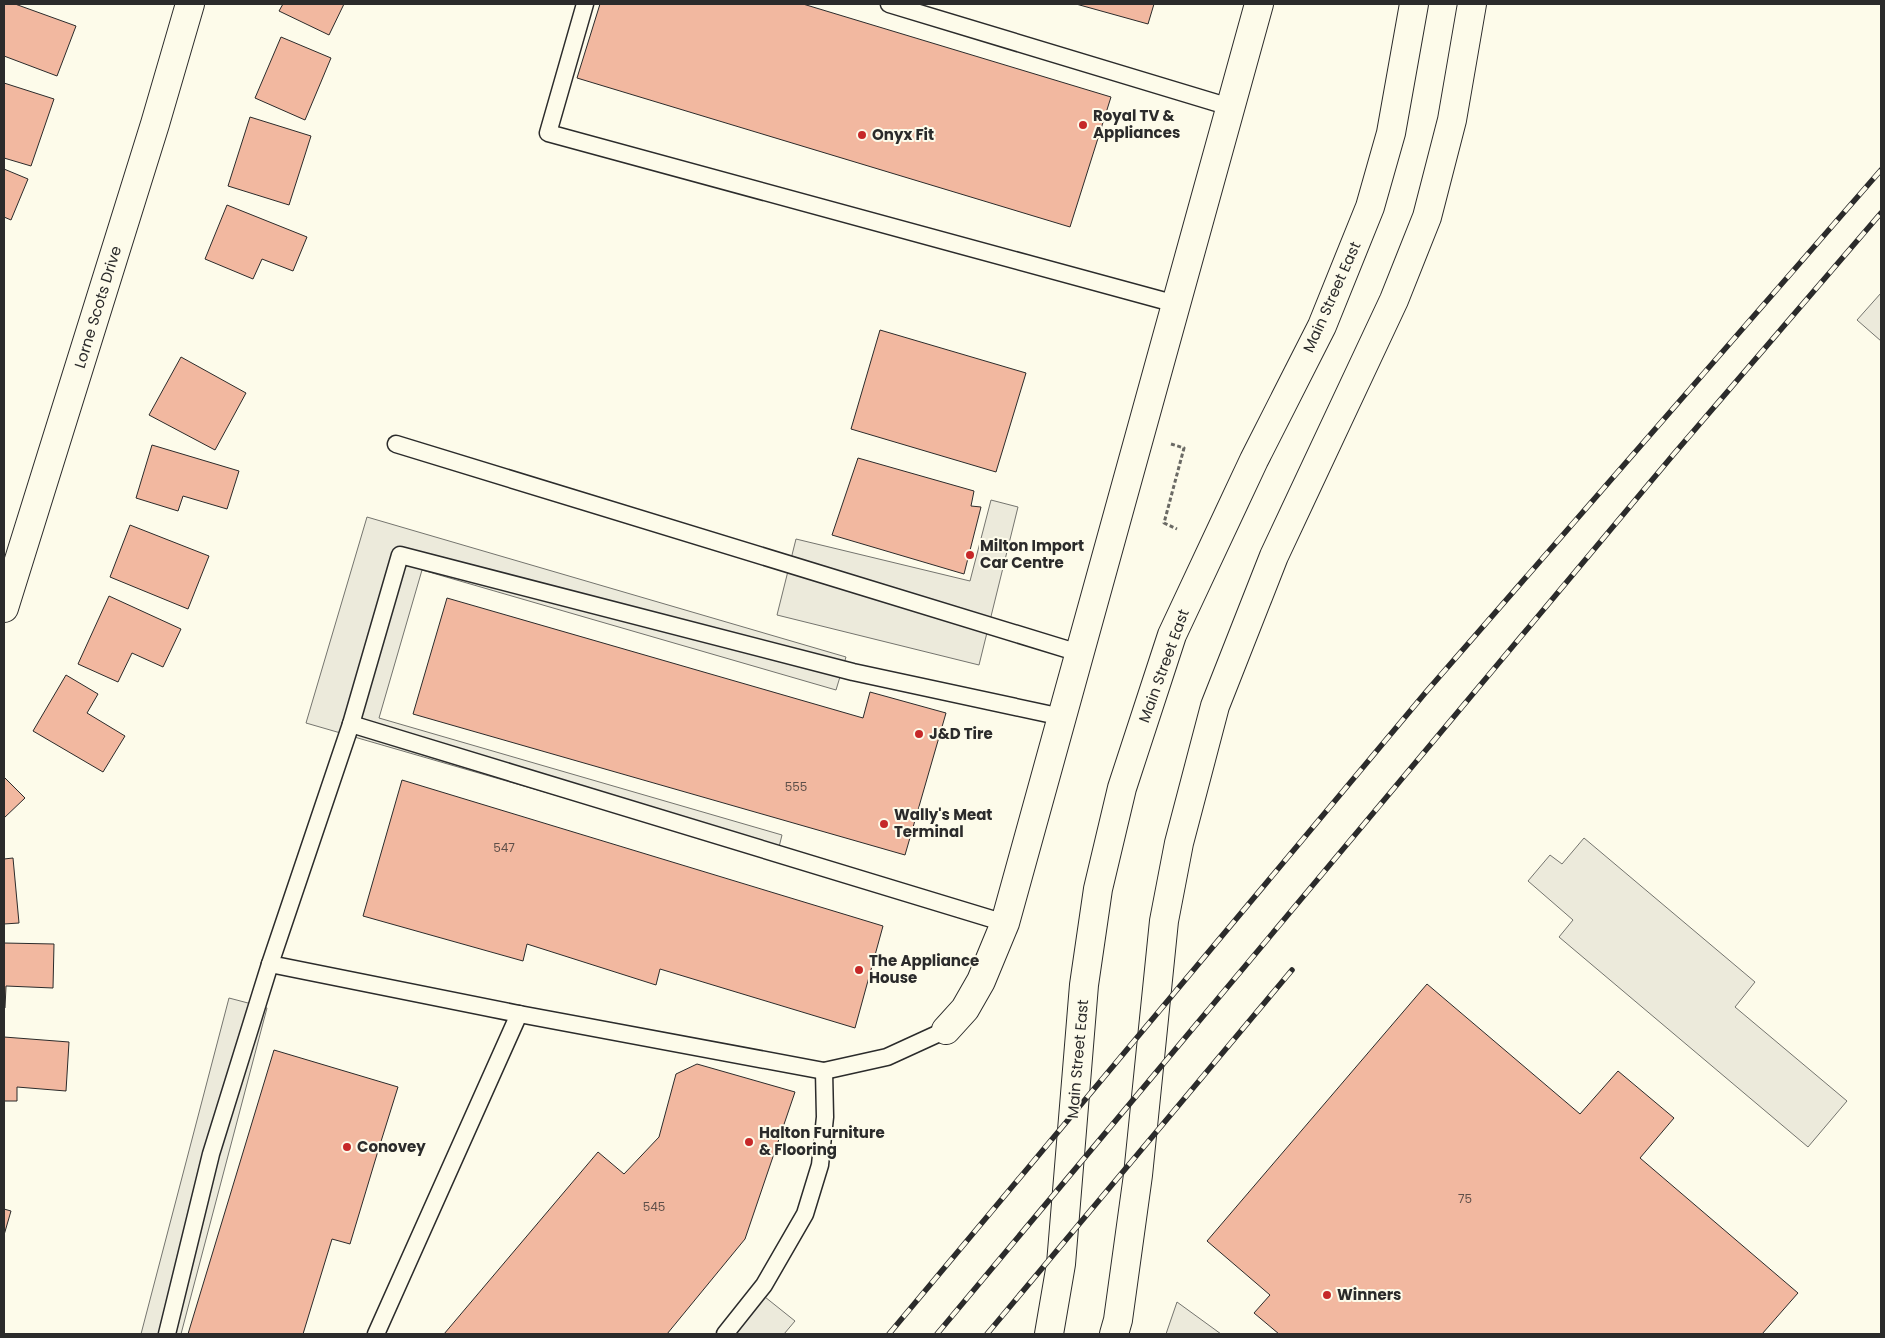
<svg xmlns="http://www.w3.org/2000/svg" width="1885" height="1338" viewBox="0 0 1885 1338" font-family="Poppins,sans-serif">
<rect width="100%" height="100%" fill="#fdfbea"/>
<!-- parking -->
<g fill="#eceadb" stroke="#74746e">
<path d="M1881,293V341L1857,320Z"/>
<path d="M991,500L1018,507L979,665L777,615L796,539L970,581Z"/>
<path d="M367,517L846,657L836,690L422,570L379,718L782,835L776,859L306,723Z"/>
<path d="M1584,838L1755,982L1735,1007L1847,1101L1808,1147L1559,937L1573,920L1528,881L1550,855L1562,864Z"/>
<path d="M229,998L267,1008L181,1334H141Z"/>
<path d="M765,1297L795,1321L784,1334H735Z"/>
<path d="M1177,1302L1221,1334H1166Z"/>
</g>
<!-- building -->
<g fill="#f2b8a0" stroke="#2b2b2b">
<path d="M4,4H15L76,26L57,76L4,56Z"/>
<path d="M283,4H344L329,35L279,11Z"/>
<path d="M600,4H803L1111,97L1070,227L577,78Z"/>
<path d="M1076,4H1154L1148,24Z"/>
<path d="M281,37L331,58L305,120L255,98Z"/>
<path d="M4,83L54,99L31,166L4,158Z"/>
<path d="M250,117L311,136L289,205L228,186Z"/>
<path d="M4,169L28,179L11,220L4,217Z"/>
<path d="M227,205L307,237L293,271L262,259L253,279L205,259Z"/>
<path d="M880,330L1026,373L996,472L851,429Z"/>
<path d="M181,357L246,393L215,450L149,415Z"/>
<path d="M152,445L239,471L227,509L183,496L178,511L136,498Z"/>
<path d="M858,458L974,491L971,506L981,507L964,574L832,535Z"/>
<path d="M130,525L209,556L188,609L110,577Z"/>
<path d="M109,596L181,629L163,667L132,653L118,682L78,664Z"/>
<path d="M447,598L863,718L870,692L946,713L905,855L413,714Z"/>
<path d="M66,675L98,694L87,713L125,736L103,772L33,731Z"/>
<path d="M4,777L25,798L4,818Z"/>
<path d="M402,780L883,926L855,1028L660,969L656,985L527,944L523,961L363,916Z"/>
<path d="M13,858L19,923L4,924V859Z"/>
<path d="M4,943L54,944L53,988L6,986L5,1008H4Z"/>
<path d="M1427,984L1580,1114L1618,1071L1674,1118L1640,1158L1798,1293L1762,1334H1279L1254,1313L1270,1295L1207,1241Z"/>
<path d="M4,1037L69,1042L66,1091L17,1087V1101H4Z"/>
<path d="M274,1050L398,1087L378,1151L350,1244L332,1239L303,1334H188Z"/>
<path d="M697,1064L795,1092L745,1239L667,1334H444L598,1152L624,1174L659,1137L676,1074Z"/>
<path d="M4,1209L11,1211L4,1235Z"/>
</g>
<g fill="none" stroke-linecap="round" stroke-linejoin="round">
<!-- lane casing -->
<g stroke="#2b2b2b" stroke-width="19">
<g id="lane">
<path d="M585,4L548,133L1176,304"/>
<path d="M889,4L1230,107"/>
<path d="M396,444L1079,653"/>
<path d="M351,724L270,964L519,1014L824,1071L887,1057L946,1030"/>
<path d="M1005,923L351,724L400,555L853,672L1062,717"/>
<path d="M167,1334L211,1154L270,964"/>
<path d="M376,1334L519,1014"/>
<path d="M725,1334L764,1285L805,1214L820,1165L825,1117L824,1071"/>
</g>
</g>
<!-- street casing -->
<g stroke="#2b2b2b" stroke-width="30">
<g id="street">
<path d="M4,608L155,124L190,4"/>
<path d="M946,1030L965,1009L981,981L1005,923L1259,4"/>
</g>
</g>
<!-- secondary casing -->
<g stroke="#2b2b2b" stroke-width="30">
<g id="secondary">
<path d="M1049,1334L1061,1264L1084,985L1098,889L1122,788L1172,635L1254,460L1322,326L1370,207L1391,133L1414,4"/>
<path d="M1114,1334L1118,1320L1138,1175L1164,921L1179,843L1215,706L1274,556L1394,300L1427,217L1452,120L1472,4"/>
</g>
</g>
<!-- path -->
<path stroke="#6a6964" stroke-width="3" stroke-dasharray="4 2.5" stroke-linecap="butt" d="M1171,444L1184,448L1164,523L1177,529"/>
<!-- lane -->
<use href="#lane" stroke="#fdfbea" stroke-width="16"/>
<!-- street -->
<use href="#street" stroke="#fdfbea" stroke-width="28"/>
<!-- secondary -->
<use href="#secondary" stroke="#fdfbea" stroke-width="28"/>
<!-- rail casing -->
<g stroke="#2b2b2b" stroke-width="5.5">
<g id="rail">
<path d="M889,1334L1426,692L1881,170"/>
<path d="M937,1334L1673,455L1881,213"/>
<path d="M987,1334L1292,970"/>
</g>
</g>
<!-- rail -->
<use href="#rail" stroke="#fdfbea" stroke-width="4" stroke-dasharray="11" stroke-linecap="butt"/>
</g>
<!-- markers -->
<g fill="#c62828" stroke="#fdfbea" stroke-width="2">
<circle cx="1083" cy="125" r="5"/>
<circle cx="862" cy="135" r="5"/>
<circle cx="970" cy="555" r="5"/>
<circle cx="919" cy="734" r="5"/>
<circle cx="884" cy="824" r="5"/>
<circle cx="859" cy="970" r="5"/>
<circle cx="749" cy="1142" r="5"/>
<circle cx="347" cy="1147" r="5"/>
<circle cx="1327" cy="1295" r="5"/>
</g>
<g text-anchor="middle" stroke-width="4" stroke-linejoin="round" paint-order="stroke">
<!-- number labels -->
<g font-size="12" fill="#5d4e48">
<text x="796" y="791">555</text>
<text x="504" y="852">547</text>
<text x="1465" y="1203">75</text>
<text x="654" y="1211">545</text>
</g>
<!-- poi labels -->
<g font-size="15" font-weight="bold" fill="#2b2b2b" stroke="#fdfbea" text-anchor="start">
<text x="1093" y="121">Royal TV &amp;<tspan x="1093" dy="17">Appliances</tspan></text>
<text x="872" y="140">Onyx Fit</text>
<text x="980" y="551">Milton Import<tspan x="980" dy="17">Car Centre</tspan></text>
<text x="929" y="739">J&amp;D Tire</text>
<text x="894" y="820">Wally's Meat<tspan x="894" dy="17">Terminal</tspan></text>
<text x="869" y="966">The Appliance<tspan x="869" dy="17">House</tspan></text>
<text x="759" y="1138">Halton Furniture<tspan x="759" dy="17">&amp; Flooring</tspan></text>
<text x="357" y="1152">Conovey</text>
<text x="1337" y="1300">Winners</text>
</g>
<!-- street labels -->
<g font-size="15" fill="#2b2b2b" stroke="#fdfbea">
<text transform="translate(1332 297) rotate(-66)" y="5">Main Street East</text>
<text transform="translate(98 307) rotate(-73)" y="5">Lorne Scots Drive</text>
<text transform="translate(1164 666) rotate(-70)" y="5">Main Street East</text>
<text transform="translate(1078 1059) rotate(-85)" y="5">Main Street East</text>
</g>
</g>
<!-- border -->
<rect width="1885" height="1338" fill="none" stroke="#2b2b2b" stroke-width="10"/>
</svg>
